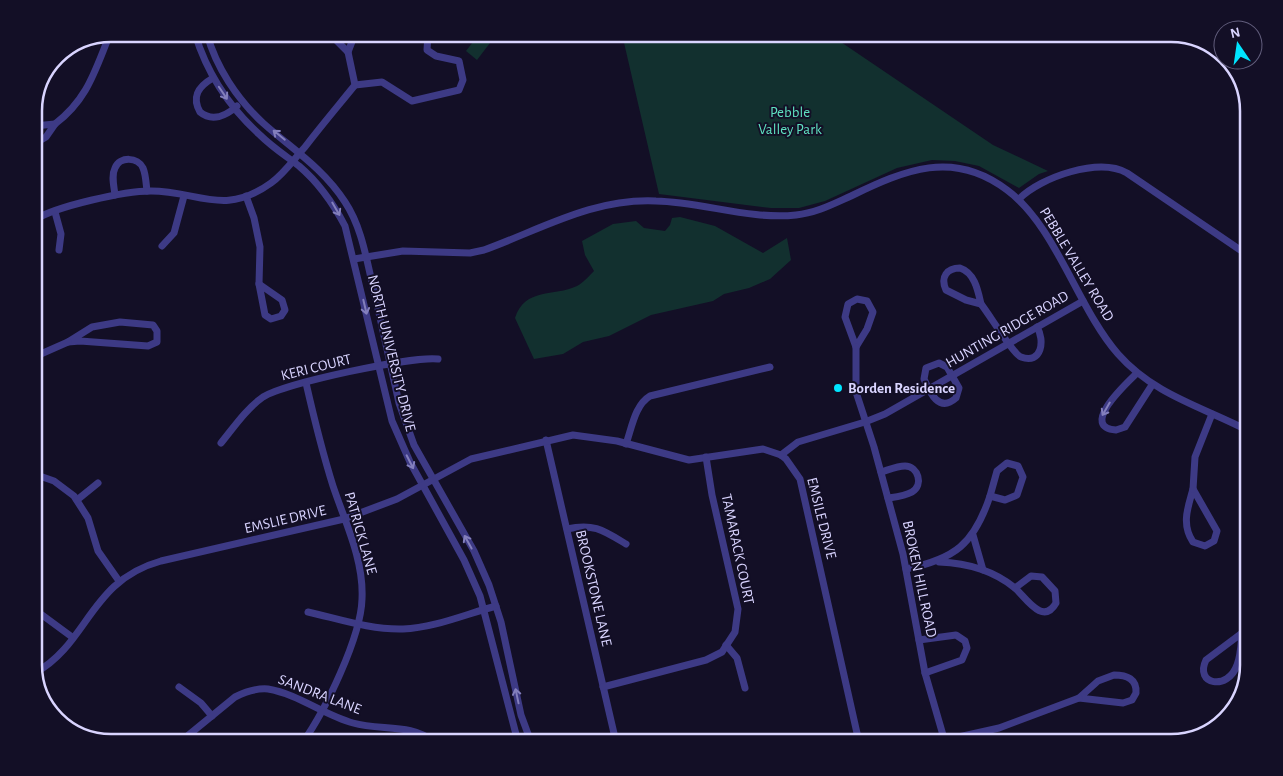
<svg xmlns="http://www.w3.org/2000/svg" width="1283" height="776" viewBox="0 0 1283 776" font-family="'Alegreya Sans',sans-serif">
<rect width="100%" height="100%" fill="#130f26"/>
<!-- green -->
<g fill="#12302f">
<path d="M479,34H487L493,39L477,60L466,51Z"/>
<path d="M622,34H829L993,145L1048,171L1039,174L1019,188L979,166L955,161L932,160L897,168L825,201L799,208H771L659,194Z"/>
<path d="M680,217L715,226L763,253L787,238L791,260L770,279L749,288L724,294L713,301L651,315L609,336L583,342L563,354L534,359L515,318C525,287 554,297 577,286C583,283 589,276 594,271L585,255L582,241L613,224L636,221L644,228L665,231L670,225L672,218Z"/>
</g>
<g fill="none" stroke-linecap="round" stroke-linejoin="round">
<!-- minor -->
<g stroke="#3d3a85" stroke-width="7">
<path d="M195,34C207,73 229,107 260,135C272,147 286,156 299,166C319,183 333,203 345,226L392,421L410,462L464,560L480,596L518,742"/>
<path d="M207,34C216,67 237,99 263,123C292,149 323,168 345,202C363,229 367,264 375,295C383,331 391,367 399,403L414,445L474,551L489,585L501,622L521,715L531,742"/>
<path d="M348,52L355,34"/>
<path d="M213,78C199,86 191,96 200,112C212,122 226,116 237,106"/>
<path d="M355,85L382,82L412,101L459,90L463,80L459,61L436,56L427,50L428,34"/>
<path d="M1244,109L1249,133"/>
<path d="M55,124C88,99 95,70 110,34"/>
<path d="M34,126L55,124L46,137L34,144"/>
<path d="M115,195C114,186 111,176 115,168C120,156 138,157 143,168C146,175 146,184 147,191"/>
<path d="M246,196L254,218L260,247L259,284"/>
<path d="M1019,199C1041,177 1099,157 1127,173L1249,256"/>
<path d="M55,212L61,234L59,250"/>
<path d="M34,220C57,206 124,191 151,191C198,191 224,217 271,183C284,174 294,159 305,147C321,126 338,106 355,85L348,52L330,34"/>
<path d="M162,246L174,233L184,196"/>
<path d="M354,259L403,251L470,253L484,250C542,229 593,198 656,201C702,202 750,220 796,215C816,213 833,204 851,196C905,170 953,149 1007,190C1056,226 1077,307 1118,354C1154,395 1203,407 1249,431"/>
<path d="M960,268C975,273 978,291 981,304L966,300L946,290C940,277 947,268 960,268Z"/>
<path d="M259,284L282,300L285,310L281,316L271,319L265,315Z"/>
<path d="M857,299L867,301L873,312L867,329L856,347L845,317L848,304Z"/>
<path d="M981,304C989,314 1014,355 1021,357C1042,365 1045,340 1037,327"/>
<path d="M120,322L153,325L157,331V342L148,346L80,341L68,342L92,327Z"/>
<path d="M856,347V392L874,447L903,554L925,673L945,742"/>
<path d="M34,357L68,342"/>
<path d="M939,363L947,367L959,388L956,398C939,413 930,393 924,379L926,368Z"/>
<path d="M1137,373C1128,382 1078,427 1116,430L1125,427L1152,385"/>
<path d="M546,440L616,742"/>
<path d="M221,443C234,427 246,409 263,397C285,383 412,356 438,359"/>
<path d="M626,444C632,427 635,405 650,396L770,367"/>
<path d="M781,455L798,442L865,422L885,414L1083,301"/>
<path d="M1007,463L1018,466L1023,477L1017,495L1005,500L990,496L997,471Z"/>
<path d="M881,472C888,470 897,466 905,466C918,466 924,485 912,492C905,496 895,497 888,498"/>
<path d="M34,474L54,481L74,496L88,518L98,551L119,581"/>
<path d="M1193,489L1217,531L1214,541L1205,546L1193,542C1181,524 1188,507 1193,489Z"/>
<path d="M1193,489L1195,457L1212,414"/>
<path d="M77,500L98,483"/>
<path d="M567,529C593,523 603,530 626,544"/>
<path d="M973,535L983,570"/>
<path d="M939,562C967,563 993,570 1015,588"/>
<path d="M906,569C955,559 974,544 990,496"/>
<path d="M1031,576L1042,577L1055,591L1056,603C1043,626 1026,598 1015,588Z"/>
<path d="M34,609L72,637"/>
<path d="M308,612C339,619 371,630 403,629C434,628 466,614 496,606"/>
<path d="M1242,633C1241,644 1241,655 1237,665C1228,691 1194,685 1206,660Z"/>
<path d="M1242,633L1249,613"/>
<path d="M919,640L956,635L965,641L967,648L962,660L925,673"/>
<path d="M726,645L737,658L745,688"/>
<path d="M35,673C89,643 89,581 161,561L344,519L397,499L471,459L573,435L617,441L689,460L763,449L781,455L786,459L800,479L859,742"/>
<path d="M1114,675C1127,675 1137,679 1136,693L1132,700L1123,703L1079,698L1098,681Z"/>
<path d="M179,687L201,703L212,716"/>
<path d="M603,687L706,660L722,652L735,632L738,609L712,495L706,457"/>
<path d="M945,740L999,728L1079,698"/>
<path d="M180,742L235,697C245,692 256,688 268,689C298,694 324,715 353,723C381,731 411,723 434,742"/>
<path d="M303,742C325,711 361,637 362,599C364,560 345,522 333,486C322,451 314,418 306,383"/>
</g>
</g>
<!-- one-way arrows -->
<defs><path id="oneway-shaft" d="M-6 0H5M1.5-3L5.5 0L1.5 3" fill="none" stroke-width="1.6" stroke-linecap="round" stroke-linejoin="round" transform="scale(1.25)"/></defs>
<g stroke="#837fbc">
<use href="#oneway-shaft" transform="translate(223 93) rotate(56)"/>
<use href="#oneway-shaft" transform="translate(279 135) rotate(-141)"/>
<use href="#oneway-shaft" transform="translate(336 209) rotate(60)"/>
<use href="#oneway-shaft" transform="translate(365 307) rotate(77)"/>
<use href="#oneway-shaft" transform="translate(1106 409) rotate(120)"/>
<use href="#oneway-shaft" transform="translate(410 462) rotate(63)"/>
<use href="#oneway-shaft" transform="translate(468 542) rotate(-119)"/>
<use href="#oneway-shaft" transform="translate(517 696) rotate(-102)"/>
</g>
<!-- markers -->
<circle fill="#00e5ff" stroke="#130f26" stroke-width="2" cx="838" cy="388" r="5"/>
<g text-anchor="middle" stroke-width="4" stroke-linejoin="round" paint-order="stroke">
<!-- park labels -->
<g font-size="15" fill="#5fe0c0" stroke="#130f26">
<text x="790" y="117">Pebble<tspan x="790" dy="17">Valley Park</tspan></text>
</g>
<!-- street labels -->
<g font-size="15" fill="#d9d4ff" stroke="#130f26">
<text transform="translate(1077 264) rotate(59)" y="5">PEBBLE VALLEY ROAD</text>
<text transform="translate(1007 329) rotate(-30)" y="5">HUNTING RIDGE ROAD</text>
<text transform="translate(392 353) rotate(76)" y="5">NORTH UNIVERSITY DRIVE</text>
<text transform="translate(316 367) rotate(-14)" y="5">KERI COURT</text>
<text transform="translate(822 518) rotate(76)" y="5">EMSILE DRIVE</text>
<text transform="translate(285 519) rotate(-13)" y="5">EMSLIE DRIVE</text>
<text transform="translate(361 533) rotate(74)" y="5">PATRICK LANE</text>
<text transform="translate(738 549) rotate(78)" y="5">TAMARACK COURT</text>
<text transform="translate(920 579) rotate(78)" y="5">BROKEN HILL ROAD</text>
<text transform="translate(594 588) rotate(77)" y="5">BROOKSTONE LANE</text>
<text transform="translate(320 694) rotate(21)" y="5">SANDRA LANE</text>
</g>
<!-- poi labels -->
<g font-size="15" font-weight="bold" fill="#d9d4ff" stroke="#130f26" text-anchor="start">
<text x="848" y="393">Borden Residence</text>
</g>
</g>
<!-- crop -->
<path d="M0 0H1283V776H0ZM111 42H1171A69 69 0 0 1 1240 111V665A69 69 0 0 1 1171 734H111A69 69 0 0 1 42 665V111A69 69 0 0 1 111 42Z" fill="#130f26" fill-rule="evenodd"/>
<path fill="none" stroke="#d9d4ff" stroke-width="2.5" d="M111 42H1171A69 69 0 0 1 1240 111V665A69 69 0 0 1 1171 734H111A69 69 0 0 1 42 665V111A69 69 0 0 1 111 42Z"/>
<!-- north arrow -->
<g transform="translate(1238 45) rotate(347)"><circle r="24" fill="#130f26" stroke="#625e7d"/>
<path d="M0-4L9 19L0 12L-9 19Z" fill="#00e5ff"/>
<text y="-8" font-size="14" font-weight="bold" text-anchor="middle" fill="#d9d4ff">N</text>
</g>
</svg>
